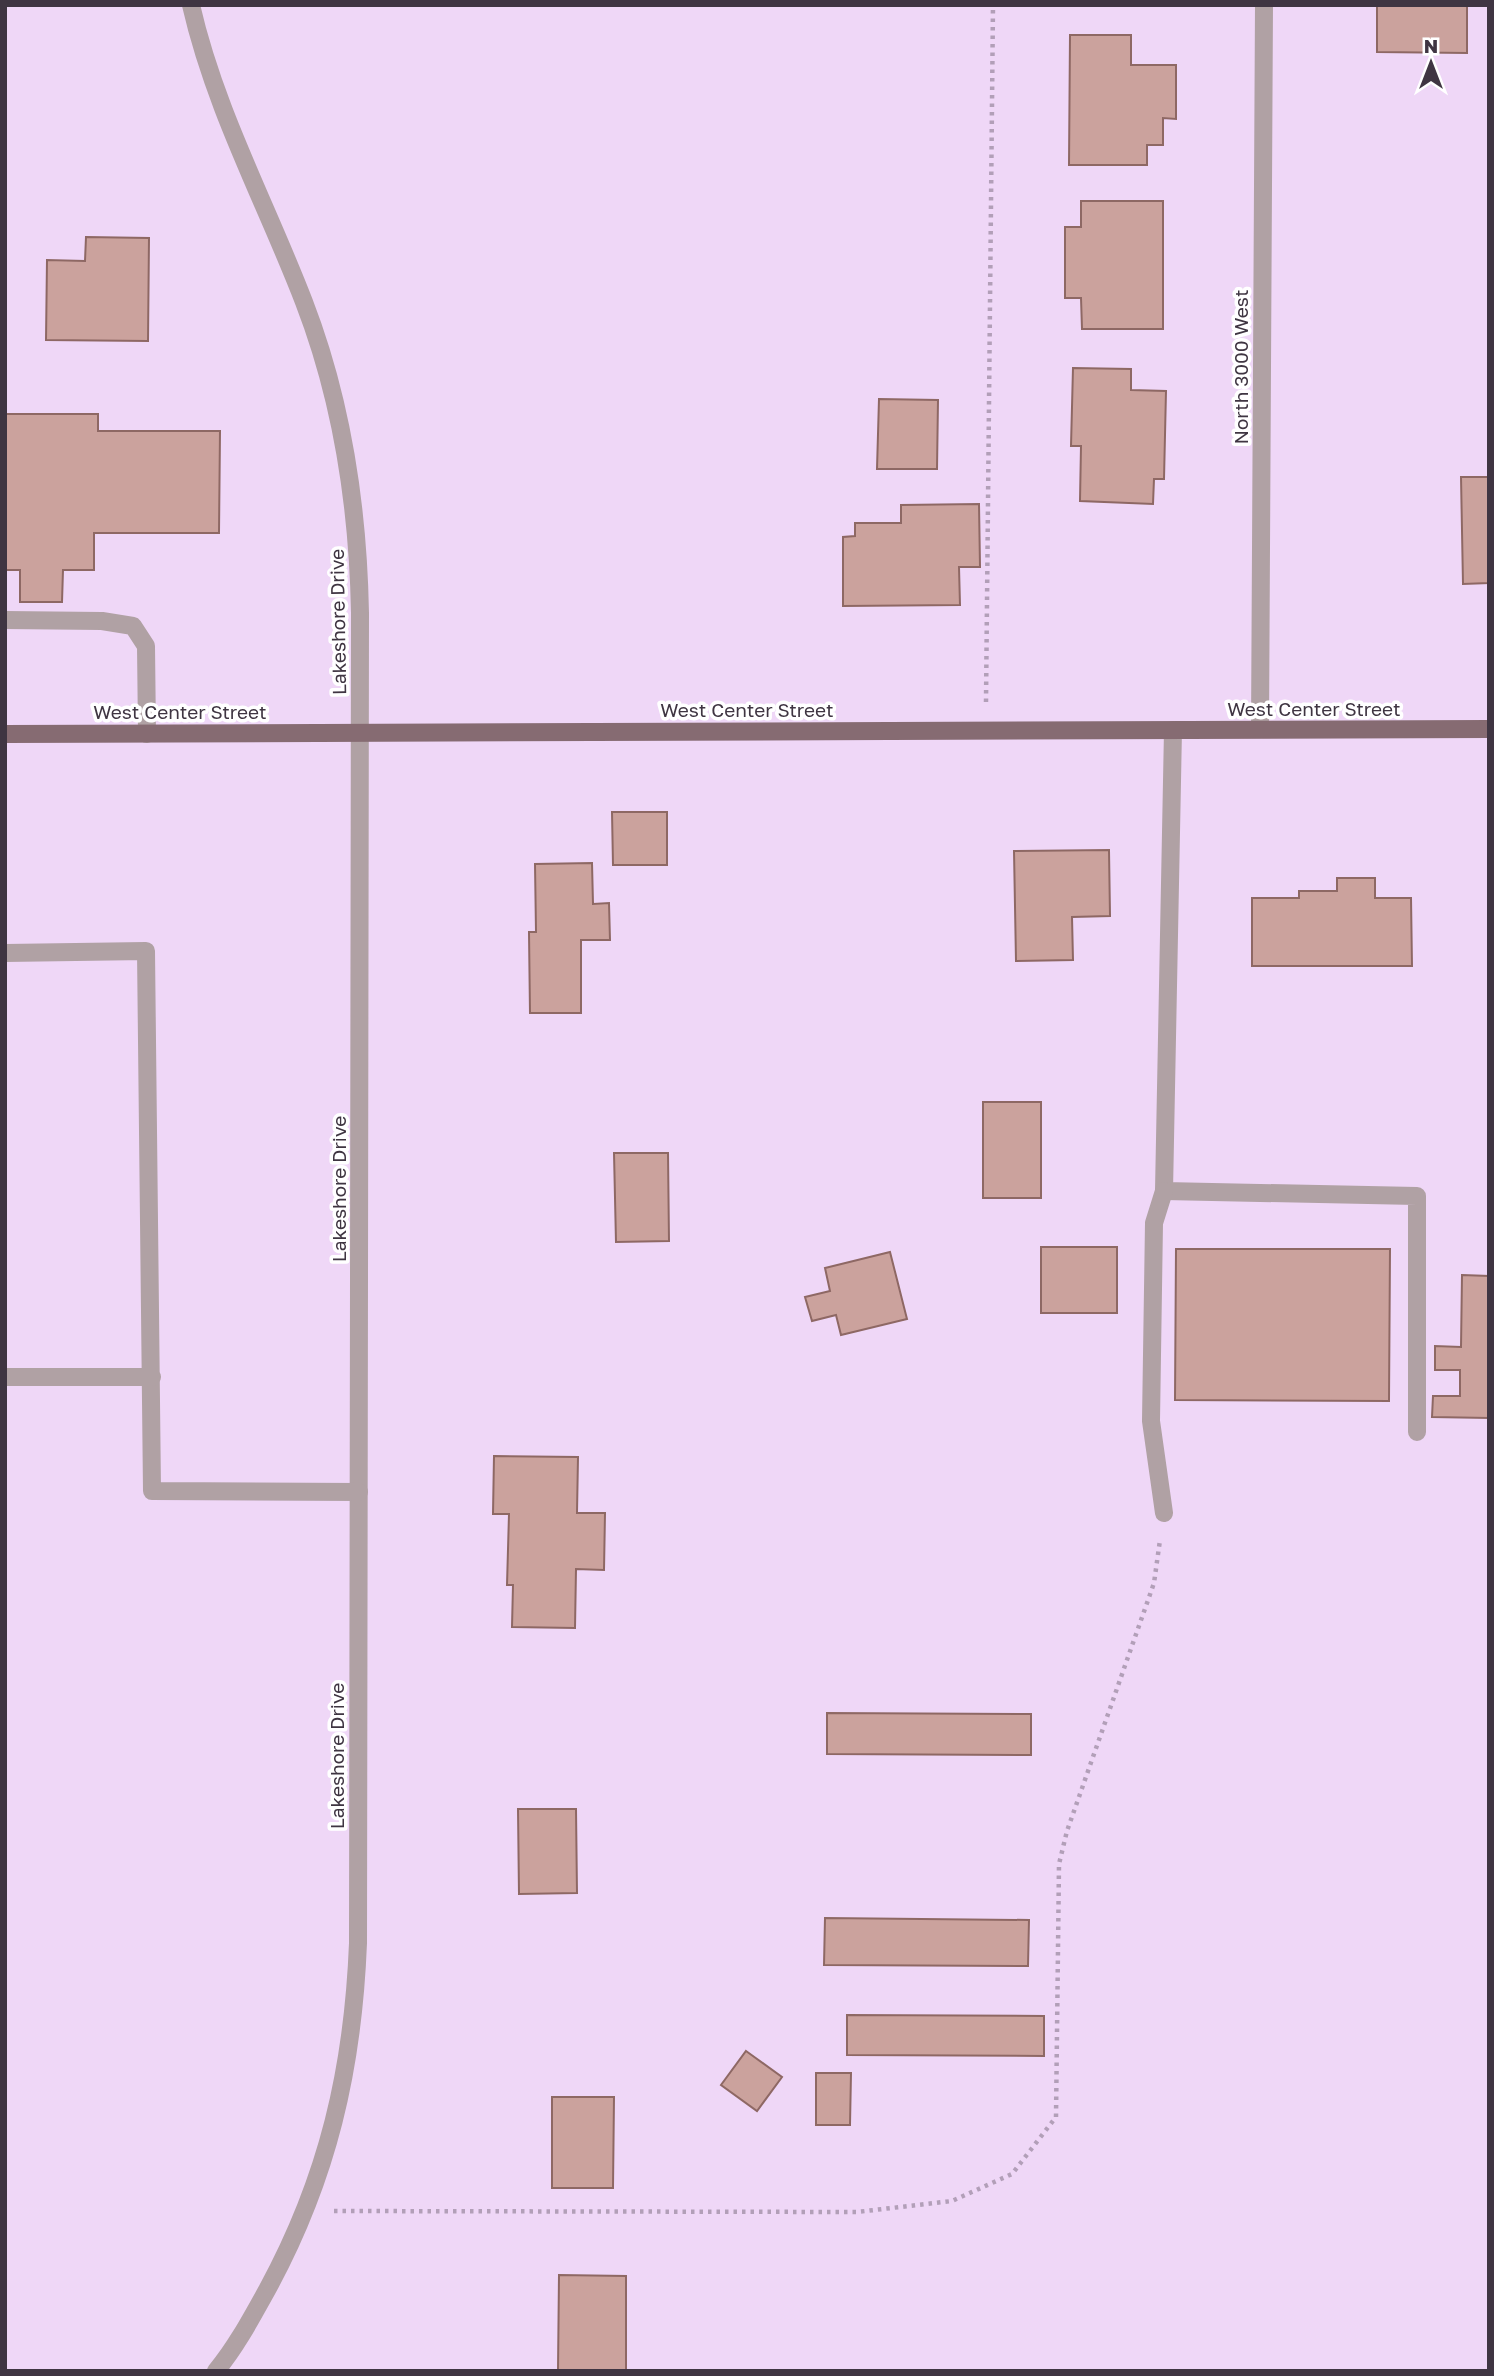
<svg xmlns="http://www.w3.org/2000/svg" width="1494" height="2376" viewBox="0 0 1494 2376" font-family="'Golos Text',sans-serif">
<rect width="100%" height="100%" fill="#efd7f7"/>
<!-- building -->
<g fill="#cba29d" stroke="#8e6864" stroke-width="2">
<path d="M1377,5H1467V53L1377,52Z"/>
<path d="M1070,35H1131V65H1176V119L1163,118V145H1147V165H1069Z"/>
<path d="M1081,201H1163V329H1082L1081,298H1065V227H1081Z"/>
<path d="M86,237L149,238L148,341L46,340L47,260L85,261Z"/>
<path d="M1073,368L1131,369V390L1166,391L1164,479H1154L1153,504L1080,501L1081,446H1071Z"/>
<path d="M879,399L938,400L937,469H877Z"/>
<path d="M5,414H98V431H220L219,533H94V570H63L62,602H20V570H5Z"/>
<path d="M1461,477H1489V583L1463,584Z"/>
<path d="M979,504L980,567H959L960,605L843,606V537L855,536V523H901V505Z"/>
<path d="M612,812H667V865H613Z"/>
<path d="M1109,850L1110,916L1072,917L1073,960L1016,961L1014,851Z"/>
<path d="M592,863L593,904L609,903L610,940H581V1013H530L529,932H536L535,864Z"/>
<path d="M1337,878H1375V898H1411L1412,966H1252V898H1299V891H1337Z"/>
<rect x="983" y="1102" width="58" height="96"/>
<path d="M614,1153H668L669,1241L616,1242Z"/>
<rect x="1041" y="1247" width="76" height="66"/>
<path d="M1176,1249H1390L1389,1401L1175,1400Z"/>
<path d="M890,1252L907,1319L841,1335L836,1315L812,1321L805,1297L830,1291L825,1268Z"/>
<path d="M1462,1275L1489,1276V1418L1432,1417L1433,1396H1460V1370H1435V1346L1461,1347Z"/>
<path d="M494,1456L578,1457L577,1513H605L604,1570L576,1569L575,1628L512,1627L513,1585H507L509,1514H493Z"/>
<path d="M827,1713L1031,1714V1755L827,1754Z"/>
<path d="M518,1809H576L577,1893L519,1894Z"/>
<path d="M825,1918L1029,1920L1028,1966L824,1965Z"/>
<path d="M847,2015L1044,2016V2056L847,2055Z"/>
<path d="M746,2051L782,2077L757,2111L721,2085Z"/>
<path d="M816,2073H851L850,2125H816Z"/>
<path d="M552,2097H614L613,2188H552Z"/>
<path d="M559,2275L626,2276V2371H558Z"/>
</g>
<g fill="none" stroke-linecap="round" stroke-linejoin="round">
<!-- path -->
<g stroke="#b29fb8" stroke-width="4.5" stroke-dasharray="3.5 5" stroke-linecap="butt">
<path d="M986,702L993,5"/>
<path d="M334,2211L857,2212L952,2201L1012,2174L1056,2117L1059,1864L1067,1831L1154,1583L1160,1540"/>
</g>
<!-- minor -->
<g stroke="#b0a1a4" stroke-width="18">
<path d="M191,5C215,110 266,203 304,302C343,403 358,506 360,613L358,1943C353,2069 328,2178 267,2290C252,2317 236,2347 216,2371"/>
<path d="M5,620L102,621L133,626L146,646L147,734"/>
<path d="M1260,729L1264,5"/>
<path d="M1173,730L1164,1191L1417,1196V1432"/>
<path d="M5,953L146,951L152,1491L359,1492"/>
<path d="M5,1377H152"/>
<path d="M1164,1513L1151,1421L1154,1223L1164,1191"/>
</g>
<!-- major -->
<path stroke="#866b72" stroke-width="18" d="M5,734L1489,729"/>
</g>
<g text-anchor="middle" stroke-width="7" stroke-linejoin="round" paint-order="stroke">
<!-- street labels -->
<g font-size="19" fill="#3f3542" stroke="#fff">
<text transform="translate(1241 367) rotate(-90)" y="7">North 3000 West</text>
<text transform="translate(338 622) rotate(-91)" y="7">Lakeshore Drive</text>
<text x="1314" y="716">West Center Street</text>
<text x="747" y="717">West Center Street</text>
<text x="180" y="719">West Center Street</text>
<text transform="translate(339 1189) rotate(-90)" y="7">Lakeshore Drive</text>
<text transform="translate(337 1756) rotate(-90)" y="7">Lakeshore Drive</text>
</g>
</g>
<!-- border -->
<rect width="1494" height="2376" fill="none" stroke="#3f3542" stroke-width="14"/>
<!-- north arrow -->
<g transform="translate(1431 63)" stroke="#ffffff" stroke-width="5" paint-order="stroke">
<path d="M0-5L12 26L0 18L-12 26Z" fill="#3f3542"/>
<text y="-10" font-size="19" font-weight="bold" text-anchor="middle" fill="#3f3542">N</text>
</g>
</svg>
